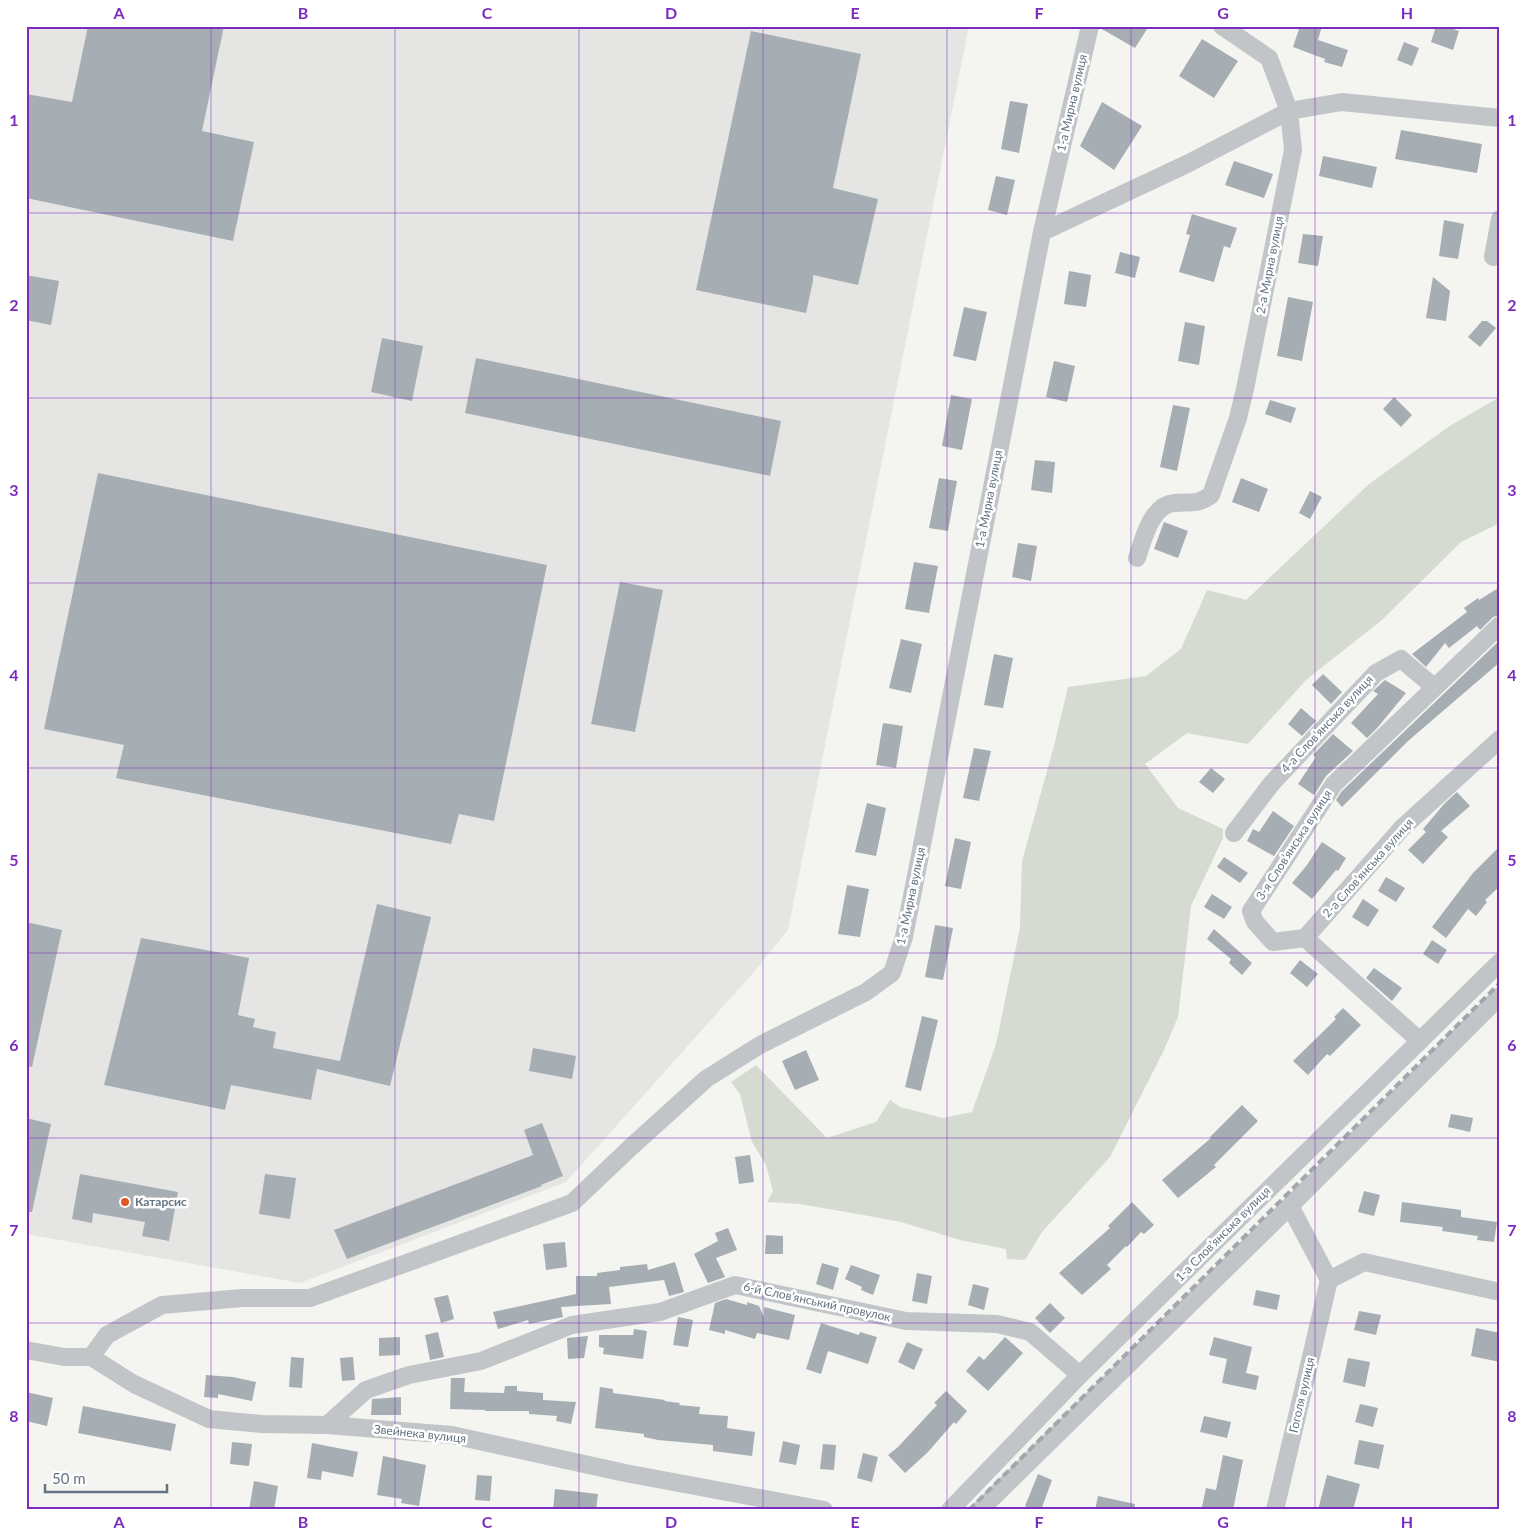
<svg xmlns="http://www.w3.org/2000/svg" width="1526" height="1536" viewBox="0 0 1526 1536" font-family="Lato,sans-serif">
<rect width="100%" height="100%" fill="#f4f4f0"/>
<!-- built -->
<path fill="#e5e6e4" d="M26,26H969L788,930L753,973L566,1182L300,1283L26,1234Z"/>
<!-- green -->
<path fill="#d5dbd1" d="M1500,397V523L1461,542L1382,620L1307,679L1248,744L1187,733L1145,764L1178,808L1223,829V838L1191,906L1178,1017L1163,1052L1110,1157L1042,1232L1025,1260L1007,1259L1006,1249L960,1240L901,1222L863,1215L800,1204L767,1202L773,1191L766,1165L752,1142L740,1094L731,1082L756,1065L827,1138L876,1122L890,1100L900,1107L943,1118L972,1112L996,1044L1020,928L1022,861L1054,746L1068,687L1146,676L1181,649L1207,590L1246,600L1369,484L1451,425Z"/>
<!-- building -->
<g fill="#a6aeb3">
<path d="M88,26H224L202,131L254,142L233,241L26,198V94L72,102Z"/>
<path d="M1100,26H1149L1135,48L1100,28Z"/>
<path d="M1300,26H1322L1318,40L1348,50L1342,67L1324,62L1325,59L1293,47Z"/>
<path d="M1436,26H1445L1459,31L1453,50L1431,42Z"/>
<path d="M751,31L861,54L833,188L878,199L858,285L813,275V281L806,313L696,290Z"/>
<path d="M1202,39L1238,61L1214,98L1179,76Z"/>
<path d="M1404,42L1419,48L1412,66L1397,60Z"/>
<path d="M1010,101L1028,104L1019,153L1001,149Z"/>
<path d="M1102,102L1142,126L1114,170L1080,146Z"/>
<path d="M1401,130L1482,144L1477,173L1395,159Z"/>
<path d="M1323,156L1377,167L1372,188L1319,176Z"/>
<path d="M1234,161L1273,174L1264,198L1225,185Z"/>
<path d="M996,176L1015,180L1007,215L988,210Z"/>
<path d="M1192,214L1237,228L1230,248L1224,246L1214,282L1179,272L1190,235L1186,234Z"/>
<path d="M1444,220L1464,224L1458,259L1439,256Z"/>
<path d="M1303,234L1323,236L1318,266L1298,263Z"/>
<path d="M1120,252L1140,257L1135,278L1115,273Z"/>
<path d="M1069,271L1091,275L1086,307L1064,304Z"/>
<path d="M26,275L59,281L51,325L26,320Z"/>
<path d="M1433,277L1450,291L1446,321L1426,318Z"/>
<path d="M1288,297L1313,302L1302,361L1277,356Z"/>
<path d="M964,307L987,312L976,361L953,356Z"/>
<path d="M1482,321H1487L1496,328L1480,347L1468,337Z"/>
<path d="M1185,322L1205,326L1199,365L1178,361Z"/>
<path d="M382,338L423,346L412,401L371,392Z"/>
<path d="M476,358L781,421L770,476L465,413Z"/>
<path d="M1054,361L1075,366L1067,402L1046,397Z"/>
<path d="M951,395L972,399L962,450L942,446Z"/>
<path d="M1394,397L1412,415L1401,427L1383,409Z"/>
<path d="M1270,400L1296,408L1291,423L1265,414Z"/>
<path d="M1173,405L1190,408L1177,471L1160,467Z"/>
<path d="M1035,460L1055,462L1052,493L1031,490Z"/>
<path d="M98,473L547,565L494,821L459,814L451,844L116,778L124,745L44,729Z"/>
<path d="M939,478L957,481L948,531L929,528Z"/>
<path d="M1241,478L1268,489L1259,512L1232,502Z"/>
<path d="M1310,491L1322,497L1310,519L1299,513Z"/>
<path d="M1164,522L1188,531L1178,558L1154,549Z"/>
<path d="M1018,543L1037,546L1031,581L1012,577Z"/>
<path d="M914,562L938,566L929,613L905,609Z"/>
<path d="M620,582L663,590L635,732L591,724Z"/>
<path d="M1500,587V615L1493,617L1480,630L1477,626L1449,648L1445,643L1426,667L1412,654L1467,612L1464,608L1478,598L1479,600Z"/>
<path d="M901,639L922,644L911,693L889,688Z"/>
<path d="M1500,640V662L1408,741L1342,807L1336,800L1342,791Z"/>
<path d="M994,654L1013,658L1003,708L984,705Z"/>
<path d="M1323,674L1342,692L1331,704L1312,685Z"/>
<path d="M1385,680L1406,693L1378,727L1367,738L1351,723L1378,694L1373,691Z"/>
<path d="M1301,708L1316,721L1302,736L1288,724Z"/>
<path d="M883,723L903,726L896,768L876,765Z"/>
<path d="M1333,734L1353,751L1326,776L1314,795L1298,784L1316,757L1313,755Z"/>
<path d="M974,748L991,751L979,801L963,798Z"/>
<path d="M1211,768L1225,779L1213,793L1199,782Z"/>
<path d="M1457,792L1470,806L1441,831L1448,837L1423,864L1408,850L1426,832L1423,829L1445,803Z"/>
<path d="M867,803L886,808L876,856L855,852Z"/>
<path d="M1273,811L1294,826L1274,856L1247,841L1253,829L1259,832Z"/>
<path d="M955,838L971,842L961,889L945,886Z"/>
<path d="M1322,842L1346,858L1338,871L1336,870L1312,899L1292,883L1307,865Z"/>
<path d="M1500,846V886L1485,900L1487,902L1476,916L1468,909L1446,938L1432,927L1473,873Z"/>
<path d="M1224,857L1248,873L1240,883L1217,867Z"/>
<path d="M1386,877L1405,888L1396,902L1378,891Z"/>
<path d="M847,885L869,889L860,937L838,934Z"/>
<path d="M1212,894L1232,907L1224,919L1204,907Z"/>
<path d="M1363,899L1379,910L1368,927L1352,917Z"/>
<path d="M377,904L431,917L390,1086L317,1069L311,1100L231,1085L225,1110L104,1085L141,938L249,958L238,1015L255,1019L253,1027L276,1032L273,1048L340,1061Z"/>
<path d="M26,922L62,930L32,1067L26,1066Z"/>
<path d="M935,925L953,928L943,980L925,977Z"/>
<path d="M1214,929L1252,963L1242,975L1229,963L1231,959L1207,939Z"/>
<path d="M1432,940L1447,950L1438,964L1423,954Z"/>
<path d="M1300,960L1318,974L1307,987L1290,973Z"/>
<path d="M1374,968L1402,988L1392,1001L1366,978Z"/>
<path d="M1343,1008L1361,1025L1330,1056L1327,1054L1308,1075L1293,1061L1336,1019L1334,1017Z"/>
<path d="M922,1016L938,1020L921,1091L905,1087Z"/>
<path d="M533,1048L576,1056L572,1079L529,1071Z"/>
<path d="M806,1050L819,1080L795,1090L782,1061Z"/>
<path d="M1242,1105L1258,1121L1214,1165L1216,1167L1178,1198L1162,1180L1211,1138L1210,1137Z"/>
<path d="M1451,1114L1473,1118L1470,1132L1448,1127Z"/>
<path d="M26,1118L51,1124L32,1212H26Z"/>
<path d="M542,1123L563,1176L541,1185L542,1186L347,1259L334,1230L533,1155L524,1130Z"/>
<path d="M750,1155L754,1182L739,1184L735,1157Z"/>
<path d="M80,1174L178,1192L169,1241L142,1236L145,1222L93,1213L92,1223L72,1219Z"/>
<path d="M265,1174L296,1178L290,1219L259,1214Z"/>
<path d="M1364,1191L1380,1195L1374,1216L1358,1212Z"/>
<path d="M1132,1202L1154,1225L1144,1234L1141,1232L1127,1247L1126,1246L1107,1265L1111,1269L1082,1295L1059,1273L1110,1228L1108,1226Z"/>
<path d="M1402,1202L1461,1210V1217L1497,1222L1494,1242L1477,1240L1478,1236L1442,1231L1443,1227L1400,1222Z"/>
<path d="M728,1228L737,1250L716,1258L725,1277L708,1283L694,1254L718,1241L715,1233Z"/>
<path d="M766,1235L783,1236V1254H765Z"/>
<path d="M565,1242L567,1267L546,1270L543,1244Z"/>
<path d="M675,1262L684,1292L669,1296L664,1280L609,1287L611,1304L561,1307L563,1317L529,1324L528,1320L498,1329L493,1312L576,1294V1276H597V1273L620,1270V1267L647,1264L648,1270Z"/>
<path d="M822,1263L839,1268L833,1290L816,1284Z"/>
<path d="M851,1265L880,1275L873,1295L861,1290L862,1287L845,1279Z"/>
<path d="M917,1273L932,1276L927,1304L912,1301Z"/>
<path d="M973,1284L989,1288L984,1310L968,1305Z"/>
<path d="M1256,1290L1280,1295L1277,1310L1253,1305Z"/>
<path d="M448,1295L454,1319L441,1323L434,1298Z"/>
<path d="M726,1299L747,1305V1302L759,1306L764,1317V1307L795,1315L789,1340L757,1333L755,1339L725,1330V1334L709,1330L715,1303Z"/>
<path d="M1050,1303L1065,1318L1050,1333L1035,1318Z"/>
<path d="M1359,1311L1381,1315L1376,1335L1354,1330Z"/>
<path d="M678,1317L693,1320L688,1347L673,1345Z"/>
<path d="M821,1323L859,1335L860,1332L877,1337L868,1364L828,1351L821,1374L806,1369Z"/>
<path d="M1476,1328L1500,1333V1362L1471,1356Z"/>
<path d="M634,1329L647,1331L643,1359L603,1354L604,1348L599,1347V1335H633Z"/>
<path d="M438,1332L444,1357L430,1360L425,1335Z"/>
<path d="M588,1336L584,1358L568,1359L567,1338Z"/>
<path d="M400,1337V1355L379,1356V1338Z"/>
<path d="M1005,1337L1023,1353L988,1391L966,1371L979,1356L984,1360Z"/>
<path d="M1214,1337L1252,1347L1246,1373L1259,1376L1256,1390L1222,1383L1227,1359L1209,1355Z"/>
<path d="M907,1342L923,1349L914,1370L898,1362Z"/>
<path d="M291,1357L304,1358L302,1388L289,1387Z"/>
<path d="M353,1357L355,1380L342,1381L340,1358Z"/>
<path d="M1348,1358L1370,1362L1365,1387L1343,1382Z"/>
<path d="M206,1375L233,1377L256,1382L252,1401L218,1394V1398L204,1397Z"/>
<path d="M451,1378H465L464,1392L504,1393L505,1386H517V1391L543,1393V1400L576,1402L571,1424L556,1421L557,1416L529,1414V1411H485V1410L450,1409Z"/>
<path d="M600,1387L613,1389V1393L665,1400L664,1401L680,1403L679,1405L700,1407L699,1414L728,1416L727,1428L755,1432L752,1456L713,1451V1445L658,1440L644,1437V1434L595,1428Z"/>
<path d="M946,1391L967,1411L956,1424L954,1422L928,1452L905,1473L888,1455L898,1447L937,1405L934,1403Z"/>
<path d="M26,1392L53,1398L47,1426L26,1421Z"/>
<path d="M401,1397V1415H371L372,1399Z"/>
<path d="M1360,1404L1378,1408L1373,1427L1355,1422Z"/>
<path d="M83,1406L176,1424L171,1451L78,1433Z"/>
<path d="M1204,1416L1231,1422L1227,1438L1200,1432Z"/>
<path d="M1359,1440L1384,1445L1379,1469L1354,1464Z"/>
<path d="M783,1441L800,1445L796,1465L779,1462Z"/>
<path d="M232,1442L252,1444L249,1466L230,1464Z"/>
<path d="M312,1443L358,1452L353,1477L322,1471L321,1480L307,1478Z"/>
<path d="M823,1444L836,1445L834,1470L820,1469Z"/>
<path d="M863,1453L878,1457L872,1482L857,1478Z"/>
<path d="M1223,1455L1243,1460L1233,1510H1215L1202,1507L1206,1488L1216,1490Z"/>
<path d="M383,1456L426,1465L419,1506L401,1503L402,1499L377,1495Z"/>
<path d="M1038,1474L1052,1480L1041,1510H1033L1025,1506Z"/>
<path d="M477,1475L492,1476L490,1501L475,1500Z"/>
<path d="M1327,1475L1360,1484L1353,1510H1318Z"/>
<path d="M254,1481L278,1486L274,1510H249Z"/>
<path d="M555,1489L598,1494L596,1510H553Z"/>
<path d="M1098,1496L1135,1504L1134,1510H1095Z"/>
</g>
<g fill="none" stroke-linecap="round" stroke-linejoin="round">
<!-- minor -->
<g stroke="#c1c5c8" stroke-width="18">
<path d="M1042,232L1187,164L1289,111L1342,102L1500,118"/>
<path d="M1493,257L1500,219"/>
<path d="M1137,558C1143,540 1151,505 1174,503C1192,501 1195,506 1211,495L1238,418L1245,389L1293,150L1289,111L1269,58L1222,26"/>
<path d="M1234,833L1272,783L1376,673L1401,659L1434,687"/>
<path d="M1305,938L1402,828L1500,739"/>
<path d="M1420,1041L1305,938L1273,942L1255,922L1251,911L1334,784L1500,625"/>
<path d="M1329,1280L1290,1206L1500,996"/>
<path d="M1329,1280L1364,1262L1500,1292"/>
<path d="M26,1350L64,1357H91L134,1384L209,1419L262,1424L327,1425L452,1435L625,1473L824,1510"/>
<path d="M91,1357L107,1335L162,1305L242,1298H310L572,1203L631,1147L706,1079L760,1045L866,992L892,973L904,937L1042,232L1090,26"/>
<path d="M327,1425L366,1390L409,1375L481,1361L572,1325L660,1312L735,1285L906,1321L997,1324L1030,1332L1080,1375"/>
<path d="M950,1510L1080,1375L1500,962"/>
<path d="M980,1510L1290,1206"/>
<path d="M1275,1510L1329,1280"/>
</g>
<!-- rail -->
<path stroke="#a2a7ad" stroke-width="4" stroke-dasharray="8 4" stroke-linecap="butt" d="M969,1510L1500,983"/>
</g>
<!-- grid -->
<path fill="none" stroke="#7b2cbf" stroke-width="1" stroke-opacity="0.55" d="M211,26V1510M395,26V1510M579,26V1510M763,26V1510M947,26V1510M1131,26V1510M1315,26V1510M26,213H1500M26,398H1500M26,583H1500M26,768H1500M26,953H1500M26,1138H1500M26,1323H1500"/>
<!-- markers -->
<circle fill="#e15724" stroke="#fff" stroke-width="2" cx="125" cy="1202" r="5"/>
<g text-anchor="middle" stroke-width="5" stroke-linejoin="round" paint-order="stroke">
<!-- street labels -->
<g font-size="12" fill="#637381" stroke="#fff">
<text transform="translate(1072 103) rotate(-77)" y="4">1-а Мирна вулиця</text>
<text transform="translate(1270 265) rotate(-79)" y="4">2-а Мирна вулиця</text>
<text transform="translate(989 499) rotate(-79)" y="4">1-а Мирна вулиця</text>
<text transform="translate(1327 724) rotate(-47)" y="4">4-а Слов’янська вулиця</text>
<text transform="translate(1294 845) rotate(-57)" y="4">3-я Слов’янська вулиця</text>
<text transform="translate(1368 868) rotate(-48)" y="4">2-а Слов’янська вулиця</text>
<text transform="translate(911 896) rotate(-78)" y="4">1-а Мирна вулиця</text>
<text transform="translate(1223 1234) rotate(-45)" y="4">1-а Слов’янська вулиця</text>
<text transform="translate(817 1302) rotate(12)" y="4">6-й Слов’янський провулок</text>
<text transform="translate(1302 1395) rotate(-77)" y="4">Гоголя вулиця</text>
<text transform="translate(420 1434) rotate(6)" y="4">Звейнека вулиця</text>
</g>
<!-- poi labels -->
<g font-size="12" font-weight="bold" fill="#637381" stroke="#fff" text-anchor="start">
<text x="135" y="1206">Катарсис</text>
</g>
</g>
<!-- border -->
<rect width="1526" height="1536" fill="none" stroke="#ffffff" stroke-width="55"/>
<!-- scale -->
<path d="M45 1484v8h122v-8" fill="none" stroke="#637381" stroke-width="2.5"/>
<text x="52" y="1484" font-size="15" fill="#637381" stroke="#ffffff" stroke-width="4" paint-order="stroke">50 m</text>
<rect x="28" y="28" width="1470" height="1480" fill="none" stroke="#7b2cbf" stroke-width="2"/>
<g font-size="16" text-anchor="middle" font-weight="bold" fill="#7b2cbf">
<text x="119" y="19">A</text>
<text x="303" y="19">B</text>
<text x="487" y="19">C</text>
<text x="671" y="19">D</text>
<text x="855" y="19">E</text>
<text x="1039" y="19">F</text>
<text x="1223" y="19">G</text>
<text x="1407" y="19">H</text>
<text x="14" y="126">1</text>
<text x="1512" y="126">1</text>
<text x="14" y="311">2</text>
<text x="1512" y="311">2</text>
<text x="14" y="496">3</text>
<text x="1512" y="496">3</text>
<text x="14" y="681">4</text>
<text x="1512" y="681">4</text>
<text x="14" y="866">5</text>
<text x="1512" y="866">5</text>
<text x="14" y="1051">6</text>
<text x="1512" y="1051">6</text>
<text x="14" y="1236">7</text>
<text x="1512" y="1236">7</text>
<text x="14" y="1422">8</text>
<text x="1512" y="1422">8</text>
<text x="119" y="1528">A</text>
<text x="303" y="1528">B</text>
<text x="487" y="1528">C</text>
<text x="671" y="1528">D</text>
<text x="855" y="1528">E</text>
<text x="1039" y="1528">F</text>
<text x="1223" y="1528">G</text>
<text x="1407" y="1528">H</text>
</g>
</svg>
